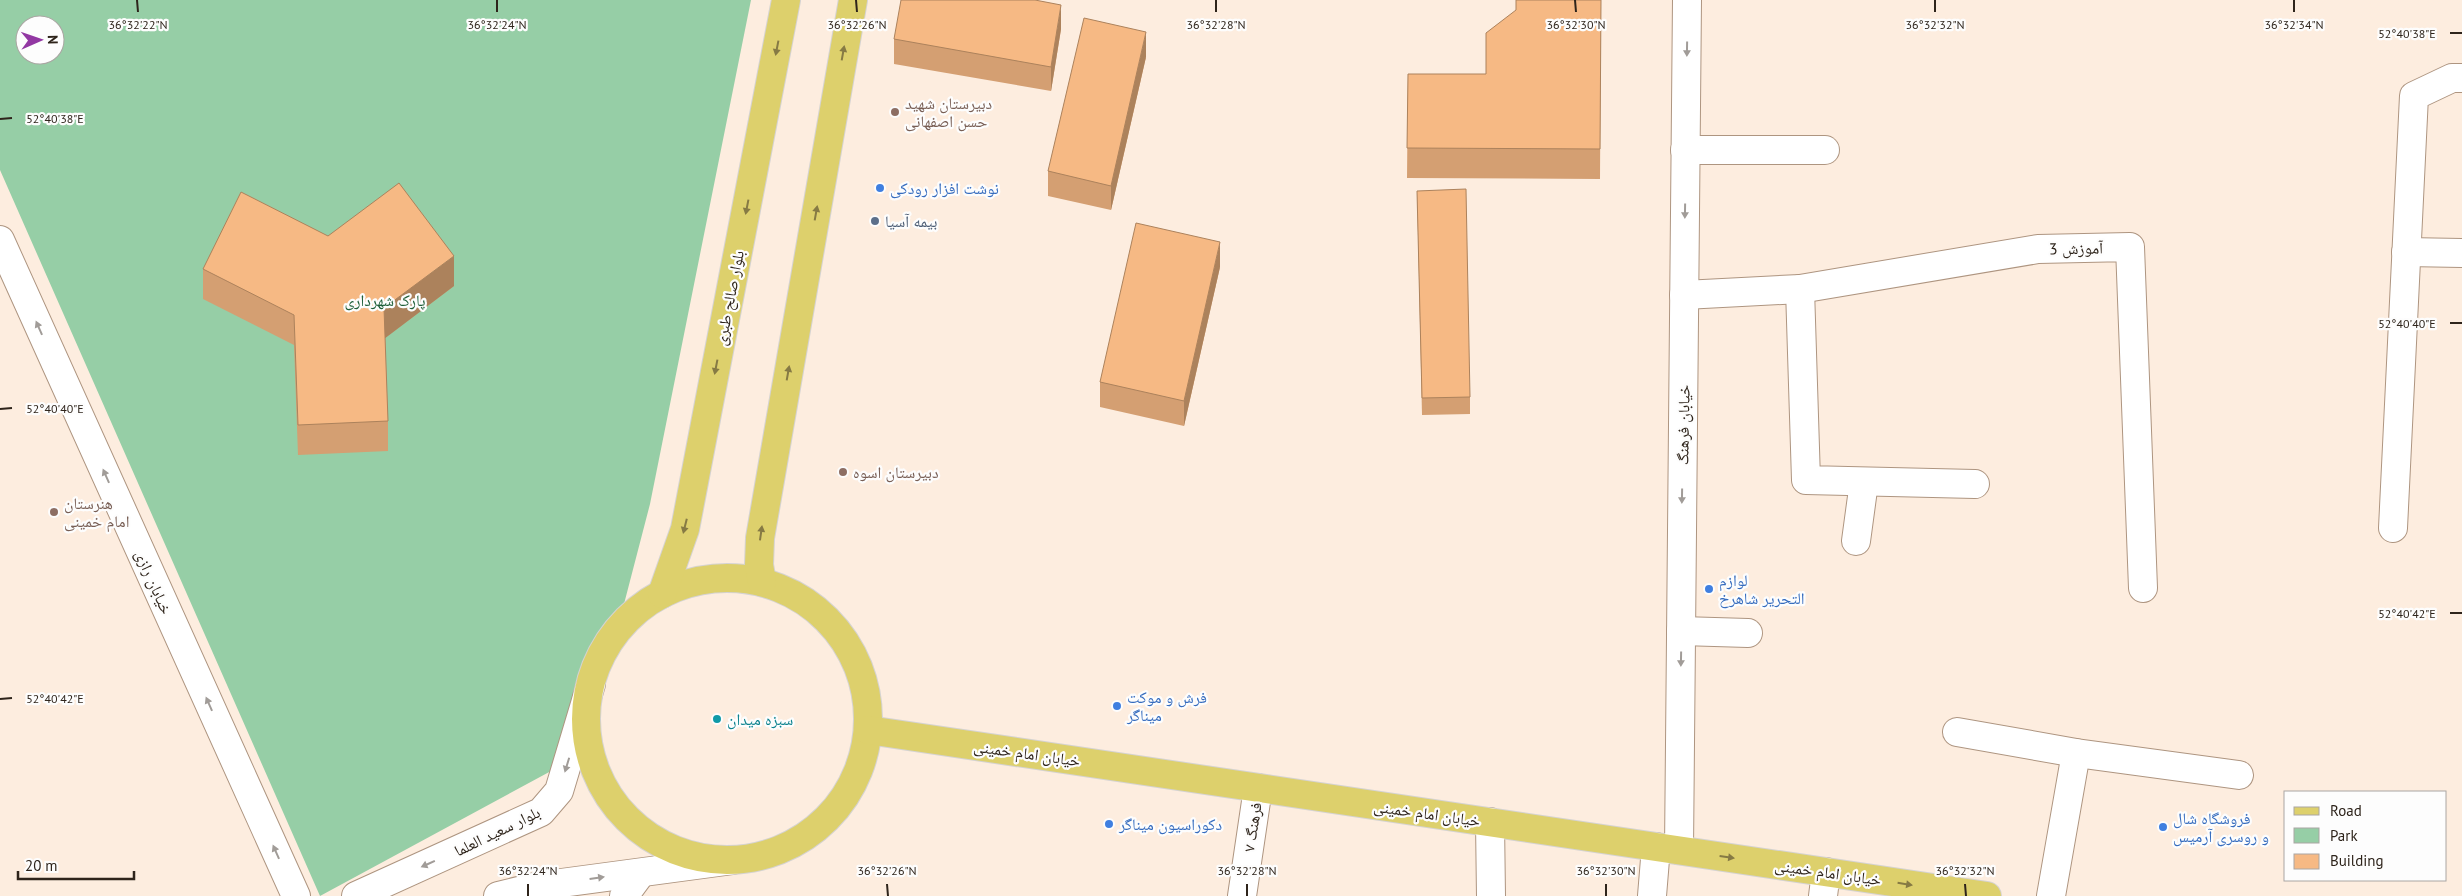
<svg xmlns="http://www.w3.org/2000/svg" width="2462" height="896" viewBox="0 0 2462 896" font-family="'PT Sans','Noto Naskh Arabic',sans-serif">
<rect width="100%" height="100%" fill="#fdeddf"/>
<!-- green -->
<path fill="#96cea6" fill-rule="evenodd" d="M0,0H751L650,504L617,631L587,714L577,757L320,896L0,170ZM25,25H55V55H25Z"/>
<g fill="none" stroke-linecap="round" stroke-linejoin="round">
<!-- street casing -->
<g stroke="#ae9580" stroke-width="30">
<g id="street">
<path d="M1685,150H1825"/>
<path d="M2406,252L2462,253"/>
<path d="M1800,289L1806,480L1975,484"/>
<path d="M1684,295L1800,289L2038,249L2130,247L2143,588"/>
<path d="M2393,528L2414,96L2452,78H2462"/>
<path d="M1856,541L1864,482"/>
<path d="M1681,631L1748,633"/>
<path d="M1957,732L2076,753L2239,775"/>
<path d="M1490,822L1491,896"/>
<path d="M624,896L641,873"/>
<path d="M1242,896L1258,788"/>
<path d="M1652,896L1656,847"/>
<path d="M1823,896L1826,872"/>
<path d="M2051,896L2076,753"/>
</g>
</g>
<!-- secondary casing -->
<g stroke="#ae9580" stroke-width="30">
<g id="secondary">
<path d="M0,240L296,896"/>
<path d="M1679,850L1687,0"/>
<path d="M356,896L541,812L559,791L591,684"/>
<path d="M498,896L539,886L733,860"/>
</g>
</g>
<!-- primary casing -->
<g stroke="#d5d3d1" stroke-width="30">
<g id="primary">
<circle cx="727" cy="719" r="141"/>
<path d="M762,582L759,565L760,538L853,0"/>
<path d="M662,594L685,529L786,0"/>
<path d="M868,730L1987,896"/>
</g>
</g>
<!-- street -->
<use href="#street" stroke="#fff" stroke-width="28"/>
<!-- secondary -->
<use href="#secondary" stroke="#fff" stroke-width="28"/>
<!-- primary -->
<use href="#primary" stroke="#ddd06c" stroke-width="28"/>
</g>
<!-- wall -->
<g fill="#d49f72">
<path d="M1601,0L1600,179L1407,178L1408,74H1486Z"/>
<path d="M1061,29L1051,91L894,64V39Z"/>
<path d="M1146,57L1111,210L1048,196V171Z"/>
<path d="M1417,191L1470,397V414L1422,415Z"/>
<path d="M328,236L454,286L385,338L388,421V451L298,455L294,345L203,299V269Z"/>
<path d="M1220,267L1184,426L1100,407V382Z"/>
</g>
<!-- shaded-wall -->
<g fill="#ac825c">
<path d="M1061,5V29L1051,91V67Z"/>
<path d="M1146,32V57L1111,210V186Z"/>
<path d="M1220,242V267L1184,426V401Z"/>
<path d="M454,256V286L384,339V308Z"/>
</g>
<!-- building -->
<g fill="#f6b984" stroke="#ac825c">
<path d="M901,0H1035L1061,5L1051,67L894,39Z"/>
<path d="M1516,0H1601L1600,149L1407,148L1408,74H1486V33L1516,10Z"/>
<path d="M1084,18L1146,32L1111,186L1048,171Z"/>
<path d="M399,183L454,256L384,308L388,421L298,425L294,315L203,269L241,192L328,236Z"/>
<path d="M1466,189L1470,397L1422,398L1417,191Z"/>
<path d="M1136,223L1220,242L1184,401L1100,382Z"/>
</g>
<!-- one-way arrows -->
<defs><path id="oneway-solid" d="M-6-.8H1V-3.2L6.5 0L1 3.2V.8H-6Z" transform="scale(1.25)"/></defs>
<g fill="#867a44">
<use href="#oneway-solid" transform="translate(777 48) rotate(101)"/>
<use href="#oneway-solid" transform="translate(843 53) rotate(-80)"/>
<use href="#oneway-solid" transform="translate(747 207) rotate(101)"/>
<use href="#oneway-solid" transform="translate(816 213) rotate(-80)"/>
<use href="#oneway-solid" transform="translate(716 367) rotate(101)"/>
<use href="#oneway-solid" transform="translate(788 373) rotate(-80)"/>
<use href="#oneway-solid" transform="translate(685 526) rotate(104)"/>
<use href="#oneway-solid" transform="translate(761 533) rotate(-82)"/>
<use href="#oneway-solid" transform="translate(1727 857) rotate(8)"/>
<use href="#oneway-solid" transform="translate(1905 884) rotate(9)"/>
</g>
<g fill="#a19c98">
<use href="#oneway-solid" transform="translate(1687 49) rotate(91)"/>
<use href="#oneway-solid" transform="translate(1685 211) rotate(91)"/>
<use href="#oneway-solid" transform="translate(39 328) rotate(-114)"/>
<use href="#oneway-solid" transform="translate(106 476) rotate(-114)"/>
<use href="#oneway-solid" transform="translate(1682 496) rotate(91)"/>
<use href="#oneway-solid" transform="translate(1681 659) rotate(91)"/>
<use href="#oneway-solid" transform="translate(209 704) rotate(-114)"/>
<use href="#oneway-solid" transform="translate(567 765) rotate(107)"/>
<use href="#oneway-solid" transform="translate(276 852) rotate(-114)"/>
<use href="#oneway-solid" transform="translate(428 864) rotate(156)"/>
<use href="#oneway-solid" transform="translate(597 878) rotate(-8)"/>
</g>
<!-- ticks -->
<path fill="none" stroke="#2e241b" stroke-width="2" d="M137,0L138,12M497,0V12M856,0L857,12M1216,0V12M1575,0L1576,12M1935,0V12M2294,0V12M2450,33H2462M0,119L12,118M2450,323H2462M0,409L12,408M2450,613H2462M0,699L12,698M528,884V896M887,884L888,896M1247,884V896M1606,884V896M1965,884L1966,896"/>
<!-- markers -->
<g fill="#8d6e63" stroke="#fdfdfd" stroke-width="2">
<circle cx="895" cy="112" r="5"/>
<circle cx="843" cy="472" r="5"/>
<circle cx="54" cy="512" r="5"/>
</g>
<g fill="#3f7fe0" stroke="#fdfdfd" stroke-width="2">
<circle cx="880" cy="188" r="5"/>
<circle cx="1709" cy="589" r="5"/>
<circle cx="1117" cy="706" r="5"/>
<circle cx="1109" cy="824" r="5"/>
<circle cx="2163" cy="827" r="5"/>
</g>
<circle fill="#5c6f8a" stroke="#fdfdfd" stroke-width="2" cx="875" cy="221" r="5"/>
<circle fill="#0f9aa8" stroke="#fdfdfd" stroke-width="2" cx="717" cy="719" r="5"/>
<g text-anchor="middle" stroke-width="4.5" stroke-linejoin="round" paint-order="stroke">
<!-- education labels -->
<g font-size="16" fill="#785e54" stroke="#fdfdfd" text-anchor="start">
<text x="905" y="109">دبیرستان شهید<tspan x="905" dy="18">حسن اصفهانی</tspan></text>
<text x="853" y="478">دبیرستان اسوه</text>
<text x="64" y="509">هنرستان<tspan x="64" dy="18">امام خمینی</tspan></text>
</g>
<!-- shop labels -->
<g font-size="16" fill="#366cbe" stroke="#fdfdfd" text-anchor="start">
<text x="890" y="194">نوشت افزار رودکی</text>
<text x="1719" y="586">لوازم<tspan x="1719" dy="18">التحریر شاهرخ</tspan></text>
<text x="1127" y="703">فرش و موکت<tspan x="1127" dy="18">میناگر</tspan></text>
<text x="2173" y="824">فروشگاه شال<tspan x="2173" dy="18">و روسری آرمیس</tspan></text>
<text x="1119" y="830">دکوراسیون میناگر</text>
</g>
<!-- service labels -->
<g font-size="16" fill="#4e5e75" stroke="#fdfdfd" text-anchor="start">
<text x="885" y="227">بیمه آسیا</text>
</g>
<!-- street labels -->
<g font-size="16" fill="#2e241b" stroke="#fdfdfd">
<text transform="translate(2076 248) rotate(-1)" y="6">آموزش 3</text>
<text transform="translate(729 298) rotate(-79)" y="6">بلوار صالح طبری</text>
<text transform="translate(1683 425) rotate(-89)" y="6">خیابان فرهنگ</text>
<text transform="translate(154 582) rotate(66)" y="6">خیابان رازی</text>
<text transform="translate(1027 753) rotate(8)" y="6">خیابان امام خمینی</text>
<text transform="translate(1427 813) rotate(8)" y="6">خیابان امام خمینی</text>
<text transform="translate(1252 827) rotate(-81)" y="6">فرهنگ ۷</text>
<text transform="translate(497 831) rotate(-26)" y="6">بلوار سعید العلما</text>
<text transform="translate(1828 872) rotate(8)" y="6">خیابان امام خمینی</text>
</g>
<!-- park labels -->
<g font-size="16" fill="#1e5e38" stroke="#fdfdfd">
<text x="385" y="306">پارک شهرداری</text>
</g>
<!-- culture labels -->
<g font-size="16" fill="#0d838f" stroke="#fdfdfd" text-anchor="start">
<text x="727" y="725">سبزه میدان</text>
</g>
</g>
<g font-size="12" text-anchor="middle" fill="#2e241b" stroke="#fdfdfd" stroke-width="4.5" stroke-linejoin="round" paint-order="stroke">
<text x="138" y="29">36°32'22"N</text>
<text x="497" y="29">36°32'24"N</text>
<text x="857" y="29">36°32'26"N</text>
<text x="1216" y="29">36°32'28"N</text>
<text x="1576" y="29">36°32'30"N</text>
<text x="1935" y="29">36°32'32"N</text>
<text x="2294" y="29">36°32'34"N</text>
<text x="2407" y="38">52°40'38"E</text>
<text x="55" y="123">52°40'38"E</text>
<text x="2407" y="328">52°40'40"E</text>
<text x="55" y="413">52°40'40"E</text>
<text x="2407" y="618">52°40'42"E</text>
<text x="55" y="703">52°40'42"E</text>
<text x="528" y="875">36°32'24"N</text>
<text x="887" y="875">36°32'26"N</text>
<text x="1247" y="875">36°32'28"N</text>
<text x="1606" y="875">36°32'30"N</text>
<text x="1965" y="875">36°32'32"N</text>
</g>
<!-- legend -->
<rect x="2284" y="791" width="162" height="90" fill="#fdfdfd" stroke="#aaa6a3"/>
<rect x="2294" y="807" width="25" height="8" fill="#ddd06c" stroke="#aaa6a3"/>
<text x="2330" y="816" font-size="15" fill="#2e241b">Road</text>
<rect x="2294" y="828" width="25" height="15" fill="#96cea6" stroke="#aaa6a3"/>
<text x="2330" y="841" font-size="15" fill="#2e241b">Park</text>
<rect x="2294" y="854" width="25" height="15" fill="#f6b984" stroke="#aaa6a3"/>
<text x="2330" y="866" font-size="15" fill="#2e241b">Building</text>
<!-- north arrow -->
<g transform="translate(40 40) rotate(88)"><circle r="24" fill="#fdfdfd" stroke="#aaa6a3"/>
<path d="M0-4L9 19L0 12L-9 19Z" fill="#9238a3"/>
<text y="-8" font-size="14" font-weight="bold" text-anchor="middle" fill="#2e241b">N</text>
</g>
<!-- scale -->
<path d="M18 871v8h116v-8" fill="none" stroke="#2e241b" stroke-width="2.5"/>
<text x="25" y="871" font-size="15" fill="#2e241b" stroke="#fdfdfd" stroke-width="4" paint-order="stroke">20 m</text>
</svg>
